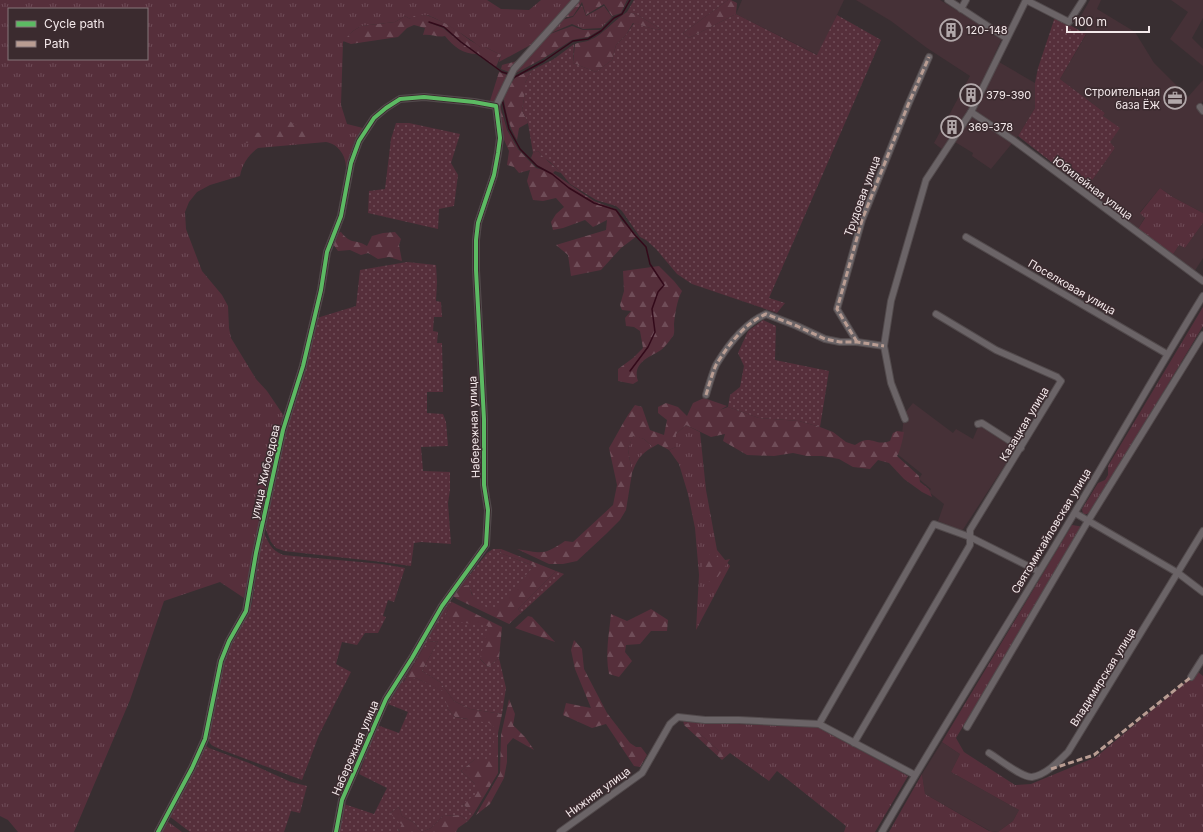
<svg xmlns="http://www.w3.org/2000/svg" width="1203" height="832" viewBox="0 0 1203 832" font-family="Inter,sans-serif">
<defs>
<pattern id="grass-tufts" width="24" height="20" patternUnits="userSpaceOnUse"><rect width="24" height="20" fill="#562f3b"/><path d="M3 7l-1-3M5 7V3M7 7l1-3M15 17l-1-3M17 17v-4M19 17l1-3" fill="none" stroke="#6f4d58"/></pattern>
<pattern id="forest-firs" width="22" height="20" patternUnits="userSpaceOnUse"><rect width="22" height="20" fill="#562f3b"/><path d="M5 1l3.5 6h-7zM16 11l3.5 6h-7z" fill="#6f4d58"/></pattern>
<pattern id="garden-dots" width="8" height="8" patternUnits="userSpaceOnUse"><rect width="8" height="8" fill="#562f3b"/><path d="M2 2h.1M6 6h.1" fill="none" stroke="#6f4d58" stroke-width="1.8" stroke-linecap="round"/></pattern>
</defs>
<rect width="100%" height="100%" fill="#382e31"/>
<!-- built -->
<g fill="#463137">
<path d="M742,0H844L818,55L736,14Z"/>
<path d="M856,0H940L1002,38L994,56L999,62L1035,83V108L1018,136L991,169L972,156L973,153L955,142L947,153L934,143L970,76L927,48L891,21Z"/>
<path d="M1090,0H1101L1097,9L1135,32L1154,63L1188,97L1203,80V101L1198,108L1203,116V213L1171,196L1160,188L1140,212L1145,217L1138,229L1086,189L1115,148L1110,143L1103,116L1105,113L1060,79L1086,35L1084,33L1094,14L1087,26L1078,21Z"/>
<path d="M1171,0H1203V18L1192,38L1203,49V66L1170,39L1188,12Z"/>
<path d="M1203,223V258L1194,272L1172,256L1179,245L1185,248Z"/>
<path d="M913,403L953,433L956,429L973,439L979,425L1016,448L962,531L938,521L944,504L929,492L931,489L919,479L922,474L896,453L902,435L904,414Z"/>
<path d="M942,742L960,754L951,772L1019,810L1013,821L998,832L990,831L925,794L922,774Z"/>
</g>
<!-- grass -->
<g fill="url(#grass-tufts)" fill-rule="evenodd">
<path d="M0,0H487L501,9L529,10L541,0H574L536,42L499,62L501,55L485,47H480C474,41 434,15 426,15C421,15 415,18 410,19L405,16L395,22L361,26L353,31L343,42L341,105L347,124L363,128L346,168C346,155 338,144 326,142L258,148C249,154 242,164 240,176L210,185L197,192L189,202L185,212L186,229L202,271L222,295L228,306L229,328L231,338L256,379L267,391L284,416L266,489L244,598L220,582L164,601L130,700L74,832H18L8,820L0,816ZM9,9H147V59H9Z"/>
<path d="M582,5L586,16L604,6L612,17L601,28L583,29L572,24L551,33L561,20L573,17Z"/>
<path d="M1160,188L1171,196L1203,213V223L1185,248L1179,245L1172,256L1138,229L1145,218L1140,213Z"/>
<path d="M1203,307V326L1091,512L1087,514H1083L1082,509L1098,483L1105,480L1108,475V466Z"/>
<path d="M686,425L700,432L706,490L717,550L730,566L696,630L699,575L695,528L688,494L679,464L669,450L676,447V434Z"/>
<path d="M633,435L644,439L653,447C640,454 637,460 632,473L628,449Z"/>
<path d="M1072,525L1084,527L956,738L964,752L1015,785L1031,784L1096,757L1198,672L1203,676V832H998L1013,821L1019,810L951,772L960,754L942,742Z"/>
<path d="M683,720L709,723L817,727L908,776L875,832H844L846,826L777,771L769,781L730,753V749L719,751L699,733H695L691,723L684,725Z"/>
<path d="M922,774L925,794L989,831L995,832H889Z"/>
<path d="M167,821L182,832H161Z"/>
</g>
<!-- forest -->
<g fill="url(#forest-firs)">
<path d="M578,0H627L621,13L612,16L604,4L586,15L582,2L573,16L562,18Z"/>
<path d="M728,0H731L737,3L736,14L689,38L683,33Z"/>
<path d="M627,12L636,14L661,29L657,30L633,23L626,35L616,45L612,60L596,72L573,63L575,44C580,42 586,42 590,40C604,34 614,20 627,12Z"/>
<path d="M426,15C441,20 456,29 467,38C472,42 475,42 480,47H485L501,55L496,67L462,42L444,27L428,22H427L443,28L460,42L477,54C463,54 454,47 445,36C437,38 432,34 423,35L425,28L414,25L407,28L398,37L351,44L343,41L353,31L361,26L395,22L405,16L410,19L414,16Z"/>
<path d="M572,26L583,30H600L588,37L572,40L544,58L514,74L501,69L502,65L517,61L519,58L537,48L550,34Z"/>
<path d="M532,70L525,83V93L522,110L528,123L519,128L517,140C508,125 505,109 503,92L516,77Z"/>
<path d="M499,72L512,77L500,92L501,109L507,130L518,149L536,168L550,172L537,165L531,158L533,153L538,151C545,160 554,165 561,173L555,171L553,173L594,201L615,209L621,220L637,236L621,248L601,270L571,276L568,255L556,245L606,230L607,220L593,227L585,220L563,228L553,230L551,222L556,214L564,207L556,198L543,201L533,200L527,181L530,170L519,173L514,167L507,165L509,151L501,133L495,106L490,101Z"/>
<path d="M288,120L294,124L303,125L313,133L312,137L244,143L239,141L255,133L283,130Z"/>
<path d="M341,232C352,246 355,238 367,246L372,236L383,233L395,232L401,239L399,245L402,261L389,257L378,259L368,253L361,255L350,250L338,251L333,244L337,233Z"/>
<path d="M659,266L674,281L682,291C677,300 675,314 674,324C674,328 675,333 673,336C670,340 665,347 661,350C648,358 632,363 638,381L633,384L618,381V369L633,358L643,348L640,331L634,327L626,326L625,318L631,311L622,310L620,305L624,291L623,271Z"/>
<path d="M704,398L727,406L720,410L728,407L759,418L799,421L820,427L833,432L846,442L855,445C858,443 863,440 867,440C876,440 878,445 890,441L893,433L897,431L904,432C903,438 900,452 897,456L919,476L920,482L929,489L932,497L922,492L904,479L889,463L878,460L870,469L853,467L839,459L822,456H807L793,453L774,456L747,455L723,441L725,434L711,437L686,425L676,434V447L669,450L658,444L653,447L644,439L633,436L628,449L632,473L626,510L620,520L606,534L577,561L563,564H549L517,549C542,553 543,556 565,541L573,542L613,505L617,485L609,448C618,433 625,418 635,405L642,407L650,430L664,435L667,420L658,413V407L666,403L678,407L687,416L693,403Z"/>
<path d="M712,547L721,561L730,559L713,584L705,579L702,566L703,560L709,556Z"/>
<path d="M501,549L556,571L518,609L521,613L509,624L457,599L452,595L461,586L469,585L472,595L497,607L534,566L500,553Z"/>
<path d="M452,602L502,627L499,658L488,667L443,620Z"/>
<path d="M651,609L668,620L667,631H651L640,644L626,645L625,652L632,661L619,677L609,674C605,654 609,634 611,614L627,621Z"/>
<path d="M528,616L532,617L555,642L515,628Z"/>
<path d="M574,640L582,649L584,669L607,713L630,743L636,747H641L647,755L640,767L634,766L606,724L592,728L563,715L566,703L591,708L575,669L571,650Z"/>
<path d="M438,641L422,671L440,682L454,701L470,709L502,714L498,733V773L473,815L463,804L475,784L461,771L475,759L468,719L455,717L448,709L442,691L416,678L403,683L427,642Z"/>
<path d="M509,699L515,714L513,725L525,737L534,750L513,738L507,745V762L504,778L490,804L476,815L500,773L501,735Z"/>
<path d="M691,722L695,732L699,733L719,751L724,748L730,749V753L722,760L684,725Z"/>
<path d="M399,807L402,816L413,822L422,832L431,828L443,816L460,815L468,821L458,828L456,832H400L390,813Z"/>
</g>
<!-- garden -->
<g fill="url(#garden-dots)">
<path d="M634,0H728L683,33L689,38L736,14L817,55L837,15L881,40L769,298L785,303L777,313L692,284L677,274L656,249L646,240L640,237L622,211L616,206L596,200L570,184L561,173L550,162L544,158L538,151L533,153L528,123L522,110L525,93V83L532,70L554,59L574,44L573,63L596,72L612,60L616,45L626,35L634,23L657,30L661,29L636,14L627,12Z"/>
<path d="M1055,17L1086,34L1060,79L1105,113L1103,116L1120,128L1110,142L1115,148L1086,189L1018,136L1035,108V83L1038,68Z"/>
<path d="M396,123H409L460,134L451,163L458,175L454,206L439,209L438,229L368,213L369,191L385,189L391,139Z"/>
<path d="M407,262L436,265L437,282L436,301L441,302L442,317H434L433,331L438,332L437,343H442L443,392H427V413L443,414L446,422L448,446L421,447L423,471L450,472V490L448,503L451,544L421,542L414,543L411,566L382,562L284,551L276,548L271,542L264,525L286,426L317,318L356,306L360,270Z"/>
<path d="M763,320L776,326L775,360L829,371L820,427L799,421L759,418L728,407L730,395L740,387L744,366L738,353L748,331Z"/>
<path d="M263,531C269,543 270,549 283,555L382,564L405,568L394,602L388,600L383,616L386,617L378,633H365L357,645L342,642L336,664L351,672L319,735L302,780L222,750C214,746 208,746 208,735C213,710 217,683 225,659C233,640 245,623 252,603Z"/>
<path d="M493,549H501L500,553L534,566L497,608C478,607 474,602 469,585L461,586L487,553Z"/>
<path d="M556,571L564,574L521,613L518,609Z"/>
<path d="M449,601L452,602L443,620L488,626L480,659L488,667L499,658L506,688L502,714L470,709L454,701L440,682L422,671L438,641L427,642L403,682L416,678L443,691L448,709L455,717L489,723L495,728L492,760L475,759L461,771L475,784L477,793L463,804L473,815L468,821L460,815L443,816L431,828L422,832L413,822L402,816L399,807L390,813L402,825L398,830L400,832H339V826L344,804L374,814L387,788L359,774L377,725L399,733L408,712L388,704L415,660L445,606Z"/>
<path d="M204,744L209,748L249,763L291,782L307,786L300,813L291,811L284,832H190L169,816Z"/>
</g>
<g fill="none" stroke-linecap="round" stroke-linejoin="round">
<!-- stream -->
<g stroke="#330a1a" stroke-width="1.5">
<path d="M429,22L444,27L461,42L502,72L509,74"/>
<path d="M513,78L544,61L573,41L588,39L601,31L614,18L622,14L630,0"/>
<path d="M502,99L509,129L520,149L537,166L552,174L569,188L594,203L616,210L634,234L646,247L650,264L664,285L658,292L652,309L655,332L648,347L630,371"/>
</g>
<!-- minor casing -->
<g stroke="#524a4c" stroke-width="8">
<g id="minor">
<path d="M948,0L1006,38"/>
<path d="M1026,0L1069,22L1083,0"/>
<path d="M961,9L966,0"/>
<path d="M496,106L514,69L576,0"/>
<path d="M1200,107L1203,111"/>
<path d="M971,112L1013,140L1203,281"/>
<path d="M966,237L1167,354"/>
<path d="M857,342L837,309L862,220L908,105L929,57"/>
<path d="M706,395C709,385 712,374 716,365C728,345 745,323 766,314L797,326L825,339L840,342H857L884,346"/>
<path d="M905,419L891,383L884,346L891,301L926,180L971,112L1026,0"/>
<path d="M978,424L982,423L1021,448"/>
<path d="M1075,513L1178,573L1203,592"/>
<path d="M1191,677L1203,658"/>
<path d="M819,724L934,524L970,537L1038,571"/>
<path d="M967,727L1088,521L1203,335"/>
<path d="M854,743L970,545V530L1061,381L1057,377L996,350L936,314"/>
<path d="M989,753C998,758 1022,778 1032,777C1046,775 1059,761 1068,752L1203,531"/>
<path d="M158,832L192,768L205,739L221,661L229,641L246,611L256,553L283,430L303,366L321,290L327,252L341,216L351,163L359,141L374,118L386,108L400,99L424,97L474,102L496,106L500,138L498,153L494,175L478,223L476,240V270L484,419V485L488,510L486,545L442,606L412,658L386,699L342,800L336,832"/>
<path d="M560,832L642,773L670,724L678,717L705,720H739L819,724L915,775"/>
<path d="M882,832C944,724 1012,619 1075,512C1118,440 1159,367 1203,296"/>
</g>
</g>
<!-- minor -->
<use href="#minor" stroke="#6b6467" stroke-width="6"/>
<!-- quiet -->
<g stroke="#b99d93" stroke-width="3" stroke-dasharray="6 3" stroke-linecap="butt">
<path d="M857,342L837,309L862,220L908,105L929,57"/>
<path d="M706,395C709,385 712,374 716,365C728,345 745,323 766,314L797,326L825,339L840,342H857L884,346"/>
<path d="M1051,769L1094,755L1191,677"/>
</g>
<!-- cycleway casing -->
<g stroke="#3b2b2f" stroke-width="6">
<path id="cycleway" d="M158,832L192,768L205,739L221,661L229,641L246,611L256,553L283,430L303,366L321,290L327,252L341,216L351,163L359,141L374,118L386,108L400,99L424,97L474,102L496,106L500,138L498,153L494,175L478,223L476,240V270L484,419V485L488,510L486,545L442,606L412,658L386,699L342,800L336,832"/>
</g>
<!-- cycleway -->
<use href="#cycleway" stroke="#5cba63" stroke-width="4"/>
</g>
<!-- icons -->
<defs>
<g id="building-ring" transform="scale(1.15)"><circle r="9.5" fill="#3b2b2f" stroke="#b2a8aa" stroke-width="1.5"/><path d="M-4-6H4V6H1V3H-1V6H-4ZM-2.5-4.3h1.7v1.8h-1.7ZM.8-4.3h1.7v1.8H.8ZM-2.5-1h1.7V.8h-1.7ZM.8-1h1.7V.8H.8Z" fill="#b2a8aa"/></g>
<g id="office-ring" transform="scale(1.15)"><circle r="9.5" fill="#3b2b2f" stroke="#b2a8aa" stroke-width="1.5"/><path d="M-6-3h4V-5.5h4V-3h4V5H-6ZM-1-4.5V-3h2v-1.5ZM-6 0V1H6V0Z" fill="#b2a8aa"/></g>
</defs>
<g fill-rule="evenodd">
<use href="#building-ring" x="951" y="30"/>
<use href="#building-ring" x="971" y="95"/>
<use href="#office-ring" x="1175" y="98"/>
<use href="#building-ring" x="952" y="127"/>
</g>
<g text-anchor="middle" stroke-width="3" stroke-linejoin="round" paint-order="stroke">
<!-- poi labels -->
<g font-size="11" fill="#f4e9eb" stroke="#3b2b2f" text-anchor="start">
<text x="966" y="34">120-148</text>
<text x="1160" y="96" text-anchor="end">Строительная<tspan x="1160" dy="13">база ЁЖ</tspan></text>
<text x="986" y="99">379-390</text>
<text x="968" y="131">369-378</text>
</g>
<!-- street labels -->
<g font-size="11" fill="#f4e9eb" stroke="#3b2b2f">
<text transform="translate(1093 188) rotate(37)" y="4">Юбилейная улица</text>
<text transform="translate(862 196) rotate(-70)" y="4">Трудовая улица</text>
<text transform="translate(1072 287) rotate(30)" y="4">Поселковая улица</text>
<text transform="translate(1024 424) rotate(-59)" y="4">Казацкая улица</text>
<text transform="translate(474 427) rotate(-92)" y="4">Набережная улица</text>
<text transform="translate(265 472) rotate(-77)" y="4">улица Жибоедова</text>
<text transform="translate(1051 531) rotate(-59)" y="4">Святомихайловская улица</text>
<text transform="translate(1103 677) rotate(-58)" y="4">Владимирская улица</text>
<text transform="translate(355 748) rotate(-67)" y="4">Набережная улица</text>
<text transform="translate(598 792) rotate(-36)" y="4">Нижняя улица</text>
</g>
</g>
<!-- legend -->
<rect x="8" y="8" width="140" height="52" fill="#3b2b2f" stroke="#85777a"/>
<rect x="16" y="21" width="20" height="6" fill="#5cba63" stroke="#85777a"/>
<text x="44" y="28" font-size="12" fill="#f4e9eb">Cycle path</text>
<rect x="16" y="41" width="20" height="6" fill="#b99d93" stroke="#85777a"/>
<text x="44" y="48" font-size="12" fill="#f4e9eb">Path</text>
<!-- scale -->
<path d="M1067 26v6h82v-6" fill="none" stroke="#f4e9eb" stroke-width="2"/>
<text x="1073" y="26" font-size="12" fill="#f4e9eb" stroke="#3b2b2f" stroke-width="3" paint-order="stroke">100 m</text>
</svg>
